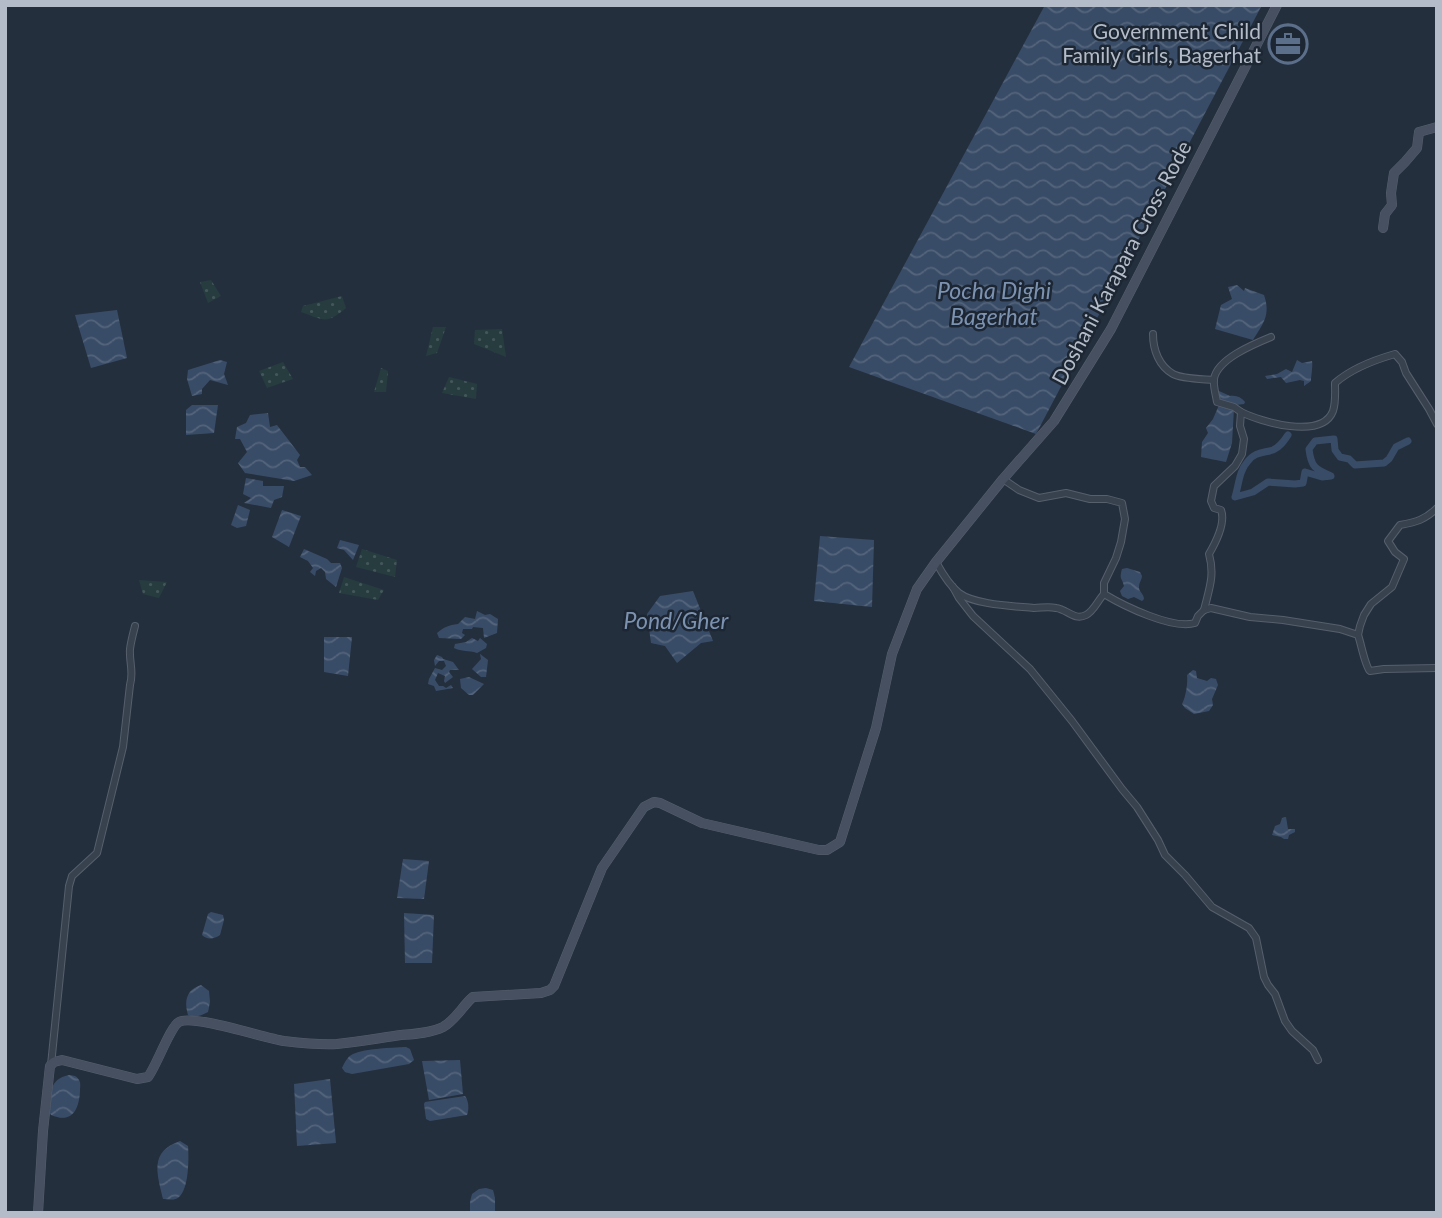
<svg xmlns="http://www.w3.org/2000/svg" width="1442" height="1218" viewBox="0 0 1442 1218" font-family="Lato,sans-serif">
<defs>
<pattern id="park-dots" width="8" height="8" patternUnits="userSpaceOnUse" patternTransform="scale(1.75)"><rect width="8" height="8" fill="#263c3f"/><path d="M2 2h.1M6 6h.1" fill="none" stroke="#435659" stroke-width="1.8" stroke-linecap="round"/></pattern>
<pattern id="water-waves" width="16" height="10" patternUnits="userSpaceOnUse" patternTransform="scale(1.75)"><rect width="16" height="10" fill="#394c67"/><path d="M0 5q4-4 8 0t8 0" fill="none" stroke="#53647b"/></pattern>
</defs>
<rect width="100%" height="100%" fill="#242f3e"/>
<!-- park -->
<g fill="url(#park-dots)">
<path d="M211,280L221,296L208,303L200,282Z"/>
<path d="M342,296L346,308C326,325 324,320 301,312L303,306Z"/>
<path d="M433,327H446L437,353L426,356Z"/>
<path d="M502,329L506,357L474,344L475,330Z"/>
<path d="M283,362L293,379L267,388L259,371Z"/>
<path d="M381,368L388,371L386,392H374Z"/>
<path d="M449,377L477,384L476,399L442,393Z"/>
<path d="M362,549L397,560L395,577L356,567Z"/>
<path d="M344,577L384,590L378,600L339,593Z"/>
<path d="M139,580L167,582L159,598L143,594Z"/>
</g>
<!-- water -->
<g fill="url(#water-waves)">
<path d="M1045,5H1262L1036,434L849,367Z"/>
<path d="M1237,285L1244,291L1245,288L1264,295C1271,315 1263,324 1253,340L1215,329L1221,305L1232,299L1228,287Z"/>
<path d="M117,310L127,358L91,368L75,315Z"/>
<path d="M220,360L227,362L224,374L228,385L210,380L202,389V394L192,396L187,379L188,370Z"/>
<path d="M1297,360L1302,363L1312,361C1313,366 1311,376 1311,381L1304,386V381L1300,380L1286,383L1281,377L1267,379L1265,376L1277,374L1286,369L1292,372Z"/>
<path d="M1219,391L1230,396C1236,395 1241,397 1245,402L1244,404L1235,405L1219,399Z"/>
<path d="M192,405H218L214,433L186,435V410Z"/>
<path d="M1219,405L1234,408L1232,443L1226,462L1201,457L1202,442L1208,433L1206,428L1213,419Z"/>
<path d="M268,413L270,427L277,425L300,455L297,460L300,467H305L312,475L294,481L245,473L238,463L247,452L240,439H235L237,427L246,423L250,415Z"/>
<path d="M246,478L263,481V486H284L282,497L274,500L271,508L244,503L251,498L243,494Z"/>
<path d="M238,505L250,510L246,526L237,528L231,525Z"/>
<path d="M282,510L301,516L289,547L272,537Z"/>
<path d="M820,536L874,540L872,607L814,601Z"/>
<path d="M340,540L359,545L353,560L344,550L337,548Z"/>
<path d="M304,549L327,559L331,563H340L342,568L336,587L326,579L325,572L321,568L316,571L315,576L310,572L313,568L308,561L300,557Z"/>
<path d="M1127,568L1140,572L1142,576C1142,579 1139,583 1139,586C1138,591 1144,594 1144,599L1142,601L1134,597L1128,599L1122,596L1120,591L1124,586C1122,577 1119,580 1122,569Z"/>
<path d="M693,591L713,641L701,643L677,663L665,646L651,643L647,614L660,596Z"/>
<path d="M477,611L485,615L490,614L498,619L497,633L484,638L483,628L473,627L472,629H463L462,633L465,635L461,639L439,638L437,633C444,627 449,625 458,624L465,617L475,619Z"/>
<path d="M324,637H352L348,676L324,672Z"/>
<path d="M472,638L478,641L480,638L487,644L486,648L477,653C469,650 462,652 454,648L455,644L466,642Z"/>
<path d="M480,654L488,660L486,677H481L472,669L481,659Z"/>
<path d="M437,655L442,657L443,659L453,662L459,670H450L449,672L453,677L445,683L444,681L445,676L438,673L435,680L439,686H443L446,688L451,685L453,688L436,691L434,686L428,684L429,679L435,668L442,670L446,666L444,661H439L435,666L434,660Z"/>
<path d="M1193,670L1196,671L1197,678L1207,681L1211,678L1216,679L1218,685L1212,699L1213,705L1209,711L1194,714L1185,708L1182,704C1186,697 1188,682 1187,675Z"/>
<path d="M469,677L484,684L473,695H469L461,688L460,679Z"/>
<path d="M1286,817L1288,829H1295V832L1289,835L1288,839H1284L1281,837L1272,835L1275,826L1280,824L1282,818Z"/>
<path d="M403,859L429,861L424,899L397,898Z"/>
<path d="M211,912L223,915L224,920L220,935C214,939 207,940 202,935L208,914Z"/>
<path d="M404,913L434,915L432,963H405Z"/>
<path d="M201,985L209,991L210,1002L208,1012C200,1016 196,1018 188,1015C184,1001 186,990 201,985Z"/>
<path d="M406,1047L410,1049L414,1060L409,1064L352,1074L345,1072L342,1068C345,1062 347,1057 353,1054C367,1048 390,1048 406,1047Z"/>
<path d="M460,1060L463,1094L429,1100L422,1061Z"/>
<path d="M69,1075C74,1076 76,1075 79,1080C81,1083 80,1088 80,1091C79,1110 72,1124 51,1115L50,1113C49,1095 49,1079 69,1075Z"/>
<path d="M330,1079L336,1143L297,1146L294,1084Z"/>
<path d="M465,1096C469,1101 469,1110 467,1115L430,1121L426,1119L424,1104L425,1102Z"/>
<path d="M180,1141L188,1146C189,1158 189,1189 179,1197C175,1201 168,1199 163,1199C157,1173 149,1152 180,1141Z"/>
<path d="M486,1188L493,1190L495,1198V1213H470V1202L472,1194L479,1189Z"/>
</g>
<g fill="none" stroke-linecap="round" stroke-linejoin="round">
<!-- canal -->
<path stroke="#394c67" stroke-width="7" d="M1288,435C1284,441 1280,447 1273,450C1263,453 1255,452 1248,461C1239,471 1239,484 1235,497L1253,492L1268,482L1295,484L1303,483L1305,472L1322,477L1331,476C1315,469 1311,467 1309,449L1315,441L1334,439L1335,450L1340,457L1349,459L1355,465L1384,463L1389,459L1396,447L1408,441"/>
<!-- street casing -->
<g stroke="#565f6c" stroke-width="8">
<g id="street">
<path d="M1153,334C1153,350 1159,366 1173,374C1182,379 1203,379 1214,380"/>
<path d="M1241,412C1261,422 1322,440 1333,411C1336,402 1335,392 1335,383C1352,368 1374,360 1395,354L1402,362L1406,373L1429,409L1437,424"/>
<path d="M1003,479L1019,490L1039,498L1066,493L1090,499H1107L1122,503L1125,519L1121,542L1116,558L1104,583V594C1124,606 1173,630 1195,623L1198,616L1204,610L1211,608L1250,617L1283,620L1340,629L1358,635C1361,643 1365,666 1370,671L1384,669L1437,668"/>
<path d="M936,562C942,573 950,586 959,593C975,605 1014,606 1034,608C1041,608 1048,606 1056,608C1067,609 1074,621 1086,615C1094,611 1098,600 1104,594"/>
<path d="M953,587L959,598L973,616L1030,669L1072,721L1122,789L1137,807L1158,840L1165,855L1185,875L1212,907L1249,928L1256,938L1264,977L1268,985L1275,994L1285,1021L1292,1031L1313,1050L1318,1060"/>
<path d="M1204,610C1209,589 1215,576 1209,554C1216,542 1226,523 1221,510L1214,508L1211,501L1214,486L1235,466L1242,454L1244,439L1240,426L1241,412L1234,407L1217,402C1216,395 1213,386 1214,379C1217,359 1254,344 1271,337"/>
<path d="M1358,635L1360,626L1364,615L1371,604L1392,587L1404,559L1395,552L1388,541L1400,525C1416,522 1425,520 1437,508"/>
<path d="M51,1065L69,886L72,876L97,853L123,747L130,685C134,672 129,662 130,649C131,641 133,634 135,626"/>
</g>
</g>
<!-- secondary casing -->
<g stroke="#565f6c" stroke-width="10">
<g id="secondary">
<path d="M1383,228L1385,214L1392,205L1391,193L1394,173L1405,162L1417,148L1419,132L1437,127"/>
<path d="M38,1213L43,1131L50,1066L54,1062L62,1060L137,1079L148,1077C157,1065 170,1027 179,1022C193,1014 264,1038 284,1041C301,1043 321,1045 337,1044C359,1042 380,1038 401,1035C414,1034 431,1033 443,1027C456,1020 463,1005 473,997L541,993L550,990L554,986L602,868L644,807L654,802L660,803L702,823L819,850H827L840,842L876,728L892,654L917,589L936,562L1003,479L1054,421L1111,329L1277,5"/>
</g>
</g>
<!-- street -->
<use href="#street" stroke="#38414e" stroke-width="6"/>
<!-- secondary -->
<use href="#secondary" stroke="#465061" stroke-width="9"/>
</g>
<!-- icons -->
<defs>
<g id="office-ring" transform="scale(2.0125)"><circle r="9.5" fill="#1d2633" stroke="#5c6f8a" stroke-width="1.5"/><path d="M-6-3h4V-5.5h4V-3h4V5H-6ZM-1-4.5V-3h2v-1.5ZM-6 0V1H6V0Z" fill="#5c6f8a"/></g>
</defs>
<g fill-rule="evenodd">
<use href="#office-ring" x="1288" y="44"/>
</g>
<g text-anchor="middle" stroke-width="5" stroke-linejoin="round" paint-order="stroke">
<!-- poi labels -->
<g font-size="21" fill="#b4bcc9" stroke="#1d2633" text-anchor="end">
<text x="1261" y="39">Government Child<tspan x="1261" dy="24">Family Girls, Bagerhat</tspan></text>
</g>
<!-- street labels -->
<g font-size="21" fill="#b4bcc9" stroke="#1d2633">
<text transform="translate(1122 263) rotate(-62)" y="7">Doshani Karapara Cross Rode</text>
</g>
<!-- water labels -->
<g font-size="23" font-style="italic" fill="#7c92b1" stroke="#1d2633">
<text x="994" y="299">Pocha Dighi<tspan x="994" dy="26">Bagerhat</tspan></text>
<text x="676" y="629">Pond/Gher</text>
</g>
</g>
<!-- border -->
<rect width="1442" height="1218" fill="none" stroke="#b4bcc9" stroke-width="14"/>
</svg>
